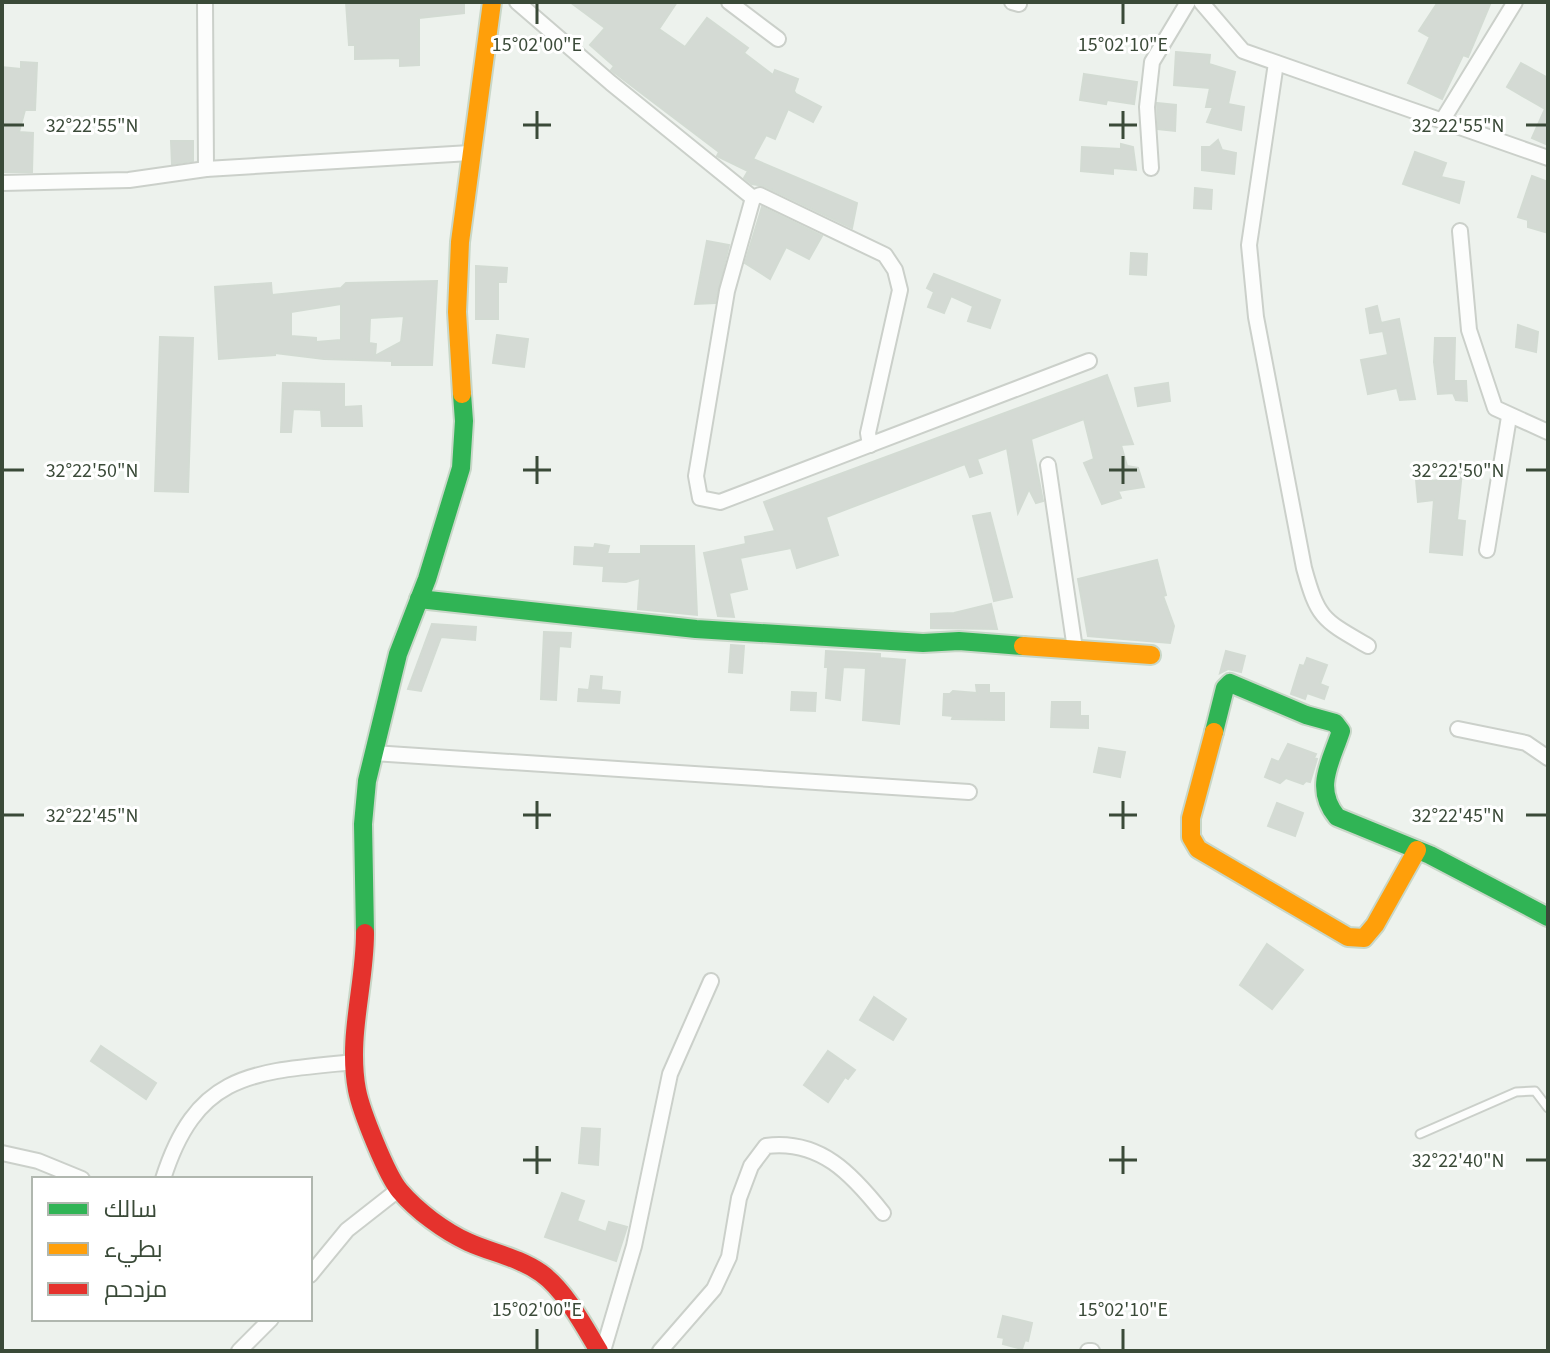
<svg xmlns="http://www.w3.org/2000/svg" width="1550" height="1353" viewBox="0 0 1550 1353" font-family="'Source Sans 3',Cairo,sans-serif">
<rect width="100%" height="100%" fill="#edf2ed"/>
<!-- building -->
<g fill="#d4dad4" stroke="#d3dbd3" stroke-width="2" fill-rule="evenodd">
<path d="M346,2H464V13L419,18V65L400,66V58L355,59V45H349Z"/>
<path d="M570,2H677L659,29L685,47L707,18L748,48L744,53L773,75L775,70L798,79L794,91L796,94L821,107L813,122L788,109L775,139L766,135L753,159L857,203L852,228L764,186L752,184L744,178L748,171L717,156L719,152L611,70L614,66L590,45L605,28Z"/>
<path d="M1438,2H1491L1468,57L1463,55L1442,99L1408,83L1430,37L1419,31Z"/>
<path d="M1176,52L1210,55L1209,64L1235,72L1228,104L1244,107L1241,130L1207,122L1213,107H1206L1210,88L1174,85Z"/>
<path d="M21,62L37,63L35,110H25L19,132L33,133L32,172H2V67L21,69Z"/>
<path d="M1521,63L1548,78V145L1532,138L1545,109L1507,87Z"/>
<path d="M1084,74L1137,82L1134,104L1107,100L1106,104L1080,100Z"/>
<path d="M1157,103L1176,105L1175,131L1158,129Z"/>
<path d="M1218,140L1222,150L1236,153L1234,174L1202,170V147H1210Z"/>
<path d="M171,141H193V161L172,164Z"/>
<path d="M1121,144L1133,147L1136,170L1113,168V174L1081,171L1082,147L1121,149Z"/>
<path d="M1415,152L1446,163L1441,177L1464,182L1459,203L1403,184Z"/>
<path d="M1532,176L1548,182V233L1528,227V220L1518,217Z"/>
<path d="M1195,188L1212,190L1211,209L1194,208Z"/>
<path d="M762,207L822,236L809,259L786,247L770,279L745,263Z"/>
<path d="M707,241L729,245L715,303L695,304Z"/>
<path d="M1131,253L1147,254L1146,275L1130,274Z"/>
<path d="M476,266L507,268L506,282H498V319H476Z"/>
<path d="M934,274L1000,300L990,328L968,321L973,306L951,296L944,313L928,307L934,292L927,288Z"/>
<path d="M437,281L432,365H392V361L324,359L275,353V355L219,359L215,287L271,283L272,295L341,288L346,283ZM341,304V340L316,342V338L291,336V312ZM404,316L401,342L375,356L376,344L369,343L370,318Z"/>
<path d="M1377,306L1381,323L1399,319L1415,399L1400,400L1397,388L1368,394L1361,360L1388,355L1383,331L1370,333L1366,309Z"/>
<path d="M1518,325L1538,332L1536,352L1516,347Z"/>
<path d="M497,335L528,339L524,367L493,363Z"/>
<path d="M160,337L193,338L188,492L155,491Z"/>
<path d="M1435,338H1455L1454,381H1466L1467,401L1456,400L1453,393L1438,394L1434,362Z"/>
<path d="M1107,375L1133,444L1121,445L1127,466L1138,468L1144,487L1118,491L1121,498L1102,504L1084,463L1094,459L1084,419L1031,439L1043,501L1036,503L1029,489L1018,513L1007,448L977,459L982,473L970,477L965,464L826,517L838,555L797,568L791,548L740,558L747,589L729,593L734,617L718,616L704,553L746,544L745,537L775,531L764,502Z"/>
<path d="M283,383L344,384V407L361,406L362,426H322L321,410L293,409L291,432H281Z"/>
<path d="M1168,383L1170,401L1138,406L1135,388Z"/>
<path d="M1415,468L1430,469L1432,481L1445,479L1444,471L1462,472L1457,520L1465,521L1462,555L1430,552L1434,500L1418,502Z"/>
<path d="M990,513L1012,597L994,601L973,516Z"/>
<path d="M595,544L609,546L607,554H641V546H694L697,615L638,609L640,578L626,582L603,581L604,566L574,564L575,547L594,548Z"/>
<path d="M1157,560L1166,595L1163,596L1174,626L1170,643L1088,636L1078,579Z"/>
<path d="M991,604L997,629L931,628V614L954,613Z"/>
<path d="M432,624L476,627L475,640L441,637L421,691L408,689Z"/>
<path d="M544,632L571,633L570,647L559,646L556,700L541,699Z"/>
<path d="M731,645L744,646L742,673L729,672Z"/>
<path d="M826,651L880,654V658L905,660L899,724L863,720L866,668L843,667L840,700L826,698L828,667H825Z"/>
<path d="M1226,651L1245,656L1241,672L1228,669L1220,673Z"/>
<path d="M1307,658L1327,665L1320,684L1328,687L1324,699L1307,693L1305,699L1291,694L1300,665L1304,666Z"/>
<path d="M591,676L602,677L601,690L620,692L619,703L578,701L579,689L589,690Z"/>
<path d="M976,685H989V693H1004V720L952,719L953,716L943,715L944,694H950L953,691L977,693Z"/>
<path d="M792,692L816,693L815,711L791,710Z"/>
<path d="M1052,702H1080V716H1088V728L1051,727Z"/>
<path d="M1288,744L1316,754L1314,758L1317,759L1310,782L1306,781L1303,784L1286,778L1280,783L1265,777L1272,759L1279,762Z"/>
<path d="M1099,748L1125,752L1120,777L1094,772Z"/>
<path d="M1277,803L1303,813L1295,836L1268,826Z"/>
<path d="M1267,944L1303,970L1272,1009L1240,985Z"/>
<path d="M874,997L906,1019L893,1040L860,1020Z"/>
<path d="M101,1046L156,1083L146,1099L91,1061Z"/>
<path d="M828,1051L855,1070L848,1079L845,1077L828,1102L804,1085Z"/>
<path d="M582,1128L600,1129L598,1165L579,1163Z"/>
<path d="M562,1193L584,1201L577,1221L606,1232L609,1222L627,1227L616,1261L545,1237Z"/>
<path d="M1003,1316L1032,1323L1028,1341L1025,1340L1022,1349L1003,1344L1004,1338L998,1337Z"/>
</g>
<g fill="none" stroke-linecap="round" stroke-linejoin="round">
<!-- lane casing -->
<g stroke="#cbd0ca" stroke-width="11">
<path id="lane" d="M1420,1134L1516,1092L1535,1091L1548,1108"/>
</g>
<!-- street casing -->
<g stroke="#cbd0ca" stroke-width="18">
<g id="street">
<path d="M205,2L206,169"/>
<path d="M517,2L611,83L753,198L760,195L885,255L895,270L900,290L868,433L870,445"/>
<path d="M729,2L778,39"/>
<path d="M1012,2L1019,4"/>
<path d="M1201,2L1243,51L1548,158"/>
<path d="M1276,63L1249,245L1256,317L1304,568C1318,619 1323,620 1368,646"/>
<path d="M1442,121L1515,2"/>
<path d="M1151,168L1147,107L1152,62L1188,2"/>
<path d="M2,183L129,180L206,169L470,153"/>
<path d="M753,198L727,291L696,476L700,498L720,502L1089,361"/>
<path d="M1460,231L1469,330L1495,408L1548,432"/>
<path d="M1048,465L1075,649"/>
<path d="M1487,550L1509,417"/>
<path d="M1458,729L1526,743L1548,758"/>
<path d="M373,753L969,792"/>
<path d="M2,1153L38,1161L82,1179"/>
<path d="M163,1179C197,1071 254,1072 354,1062"/>
<path d="M310,1275L347,1230L398,1190"/>
<path d="M239,1351L271,1319"/>
<path d="M603,1351L634,1246L670,1074L711,981"/>
<path d="M660,1351L714,1289L729,1257L739,1198L751,1166L766,1146C820,1139 852,1174 883,1213"/>
<path d="M1088,1351H1092"/>
</g>
</g>
<!-- fast casing -->
<g stroke="#c8d7c8" stroke-width="22">
<g id="fast">
<path d="M419,599L696,629L923,643L959,641L1023,646"/>
<path d="M1214,732L1225,688L1230,683L1306,715L1335,723L1341,731C1331,762 1313,788 1337,817L1430,855L1548,917"/>
<path d="M365,933L363,824L367,781L398,654L427,579L461,468L464,421L462,394"/>
</g>
</g>
<!-- slow casing -->
<g stroke="#c8d7c8" stroke-width="22">
<g id="slow">
<path d="M462,394L457,312L460,242L492,2"/>
<path d="M1023,646L1151,655"/>
<path d="M1214,732L1191,818V837L1198,849L1348,937L1364,938L1375,925L1417,850"/>
</g>
</g>
<!-- jam casing -->
<g stroke="#c8d7c8" stroke-width="22">
<path id="jam" d="M365,933C365,985 347,1037 357,1090C361,1111 387,1176 400,1191C417,1211 444,1231 468,1242C492,1253 518,1257 541,1273C565,1290 584,1326 599,1351"/>
</g>
<!-- lane -->
<use href="#lane" stroke="#fcfdfc" stroke-width="7"/>
<!-- street -->
<use href="#street" stroke="#fcfdfc" stroke-width="14"/>
<!-- fast -->
<use href="#fast" stroke="#30b455" stroke-width="18"/>
<!-- slow -->
<use href="#slow" stroke="#ff9f0a" stroke-width="18"/>
<!-- jam -->
<use href="#jam" stroke="#e5322d" stroke-width="18"/>
</g>
<!-- ticks -->
<path fill="none" stroke="#3a4a38" stroke-width="3" d="M537,4V24M1123,4V24M537,111V139M1123,111V139M4,125H24M523,125H551M1109,125H1137M1526,125H1546M537,456V484M1123,456V484M4,470H24M523,470H551M1109,470H1137M1526,470H1546M537,801V829M1123,801V829M4,815H24M523,815H551M1109,815H1137M1526,815H1546M537,1146V1174M1123,1146V1174M523,1160H551M1109,1160H1137M1526,1160H1546M537,1329V1349M1123,1329V1349"/>
<g font-size="20" text-anchor="middle" fill="#3a4a38" stroke="#fff" stroke-width="6" stroke-linejoin="round" paint-order="stroke">
<text x="537" y="51">15°02'00"E</text>
<text x="1123" y="51">15°02'10"E</text>
<text x="92" y="132">32°22'55"N</text>
<text x="1458" y="132">32°22'55"N</text>
<text x="92" y="477">32°22'50"N</text>
<text x="1458" y="477">32°22'50"N</text>
<text x="92" y="822">32°22'45"N</text>
<text x="1458" y="822">32°22'45"N</text>
<text x="1458" y="1167">32°22'40"N</text>
<text x="537" y="1316">15°02'00"E</text>
<text x="1123" y="1316">15°02'10"E</text>
</g>
<!-- border -->
<rect width="1550" height="1353" fill="none" stroke="#3a4a38" stroke-width="8"/>
<!-- legend -->
<rect x="32" y="1177" width="280" height="144" fill="#ffffff" stroke="#b0b7af" stroke-width="2"/>
<rect x="48" y="1203" width="40" height="12" fill="#30b455" stroke="#b0b7af" stroke-width="2"/>
<text x="104" y="1217" font-size="24" fill="#3a4a38">سالك</text>
<rect x="48" y="1243" width="40" height="12" fill="#ff9f0a" stroke="#b0b7af" stroke-width="2"/>
<text x="104" y="1257" font-size="24" fill="#3a4a38">بطيء</text>
<rect x="48" y="1283" width="40" height="12" fill="#e5322d" stroke="#b0b7af" stroke-width="2"/>
<text x="104" y="1297" font-size="24" fill="#3a4a38">مزدحم</text>
</svg>
